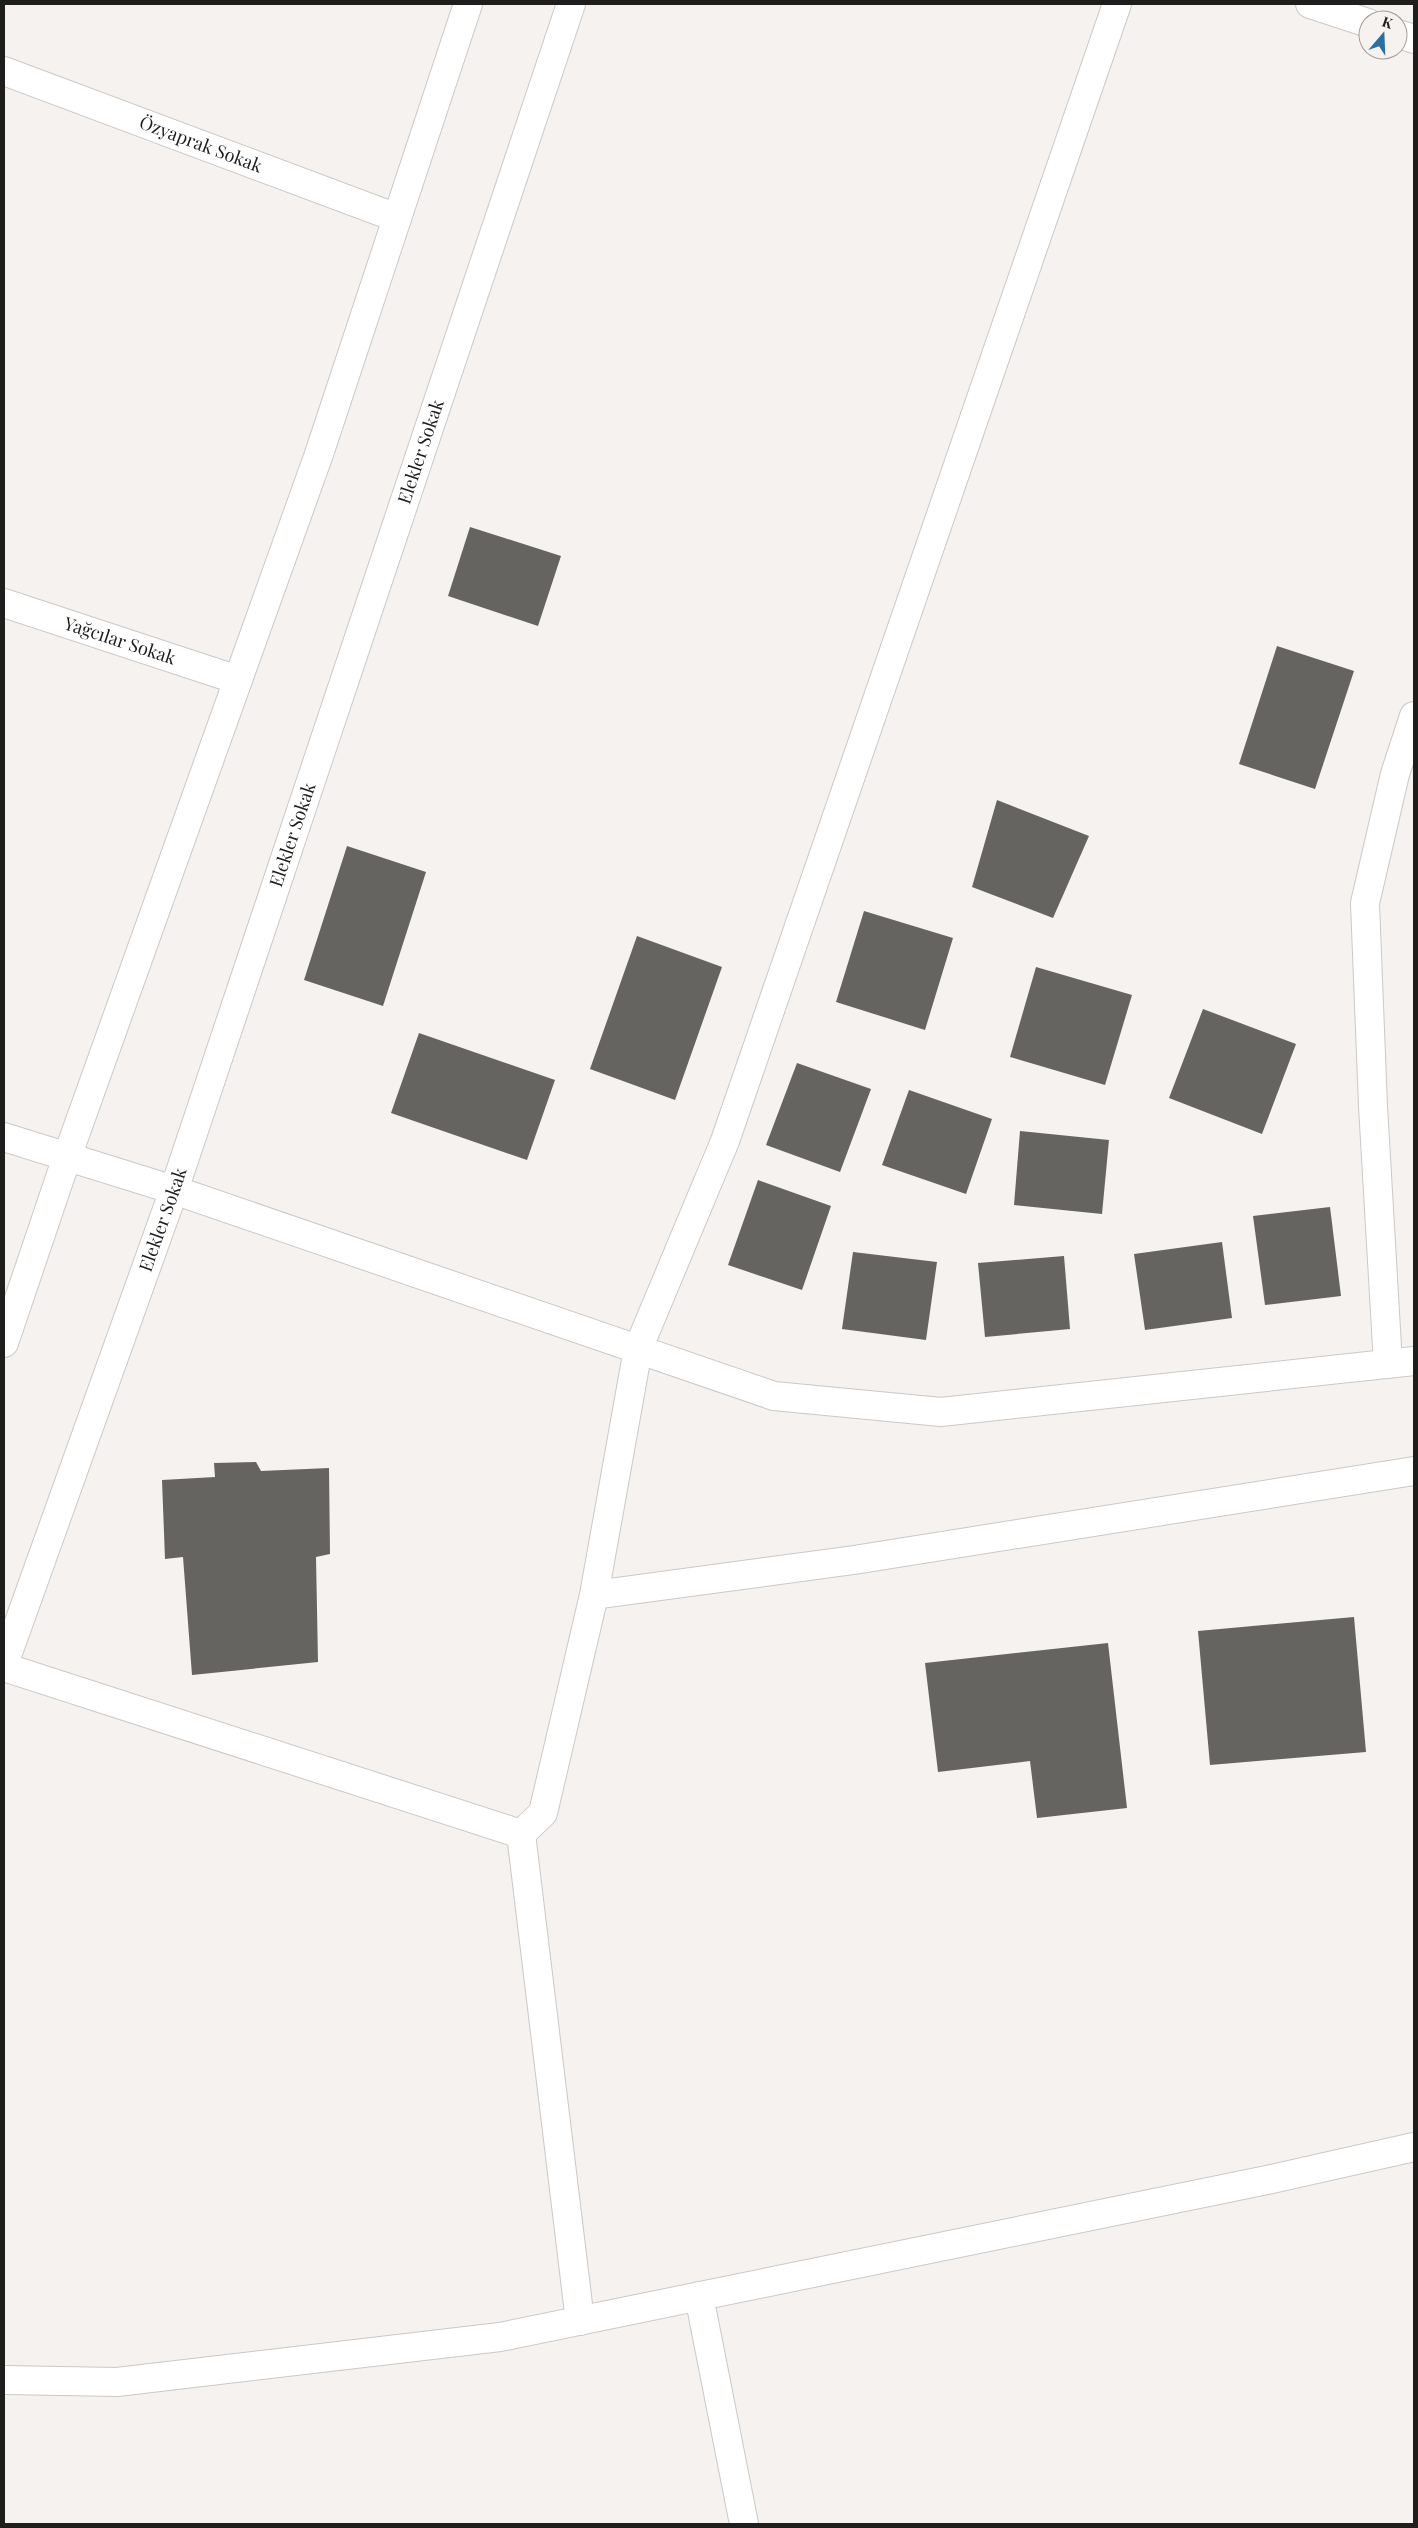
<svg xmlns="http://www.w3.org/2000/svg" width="1418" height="2528" viewBox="0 0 1418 2528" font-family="'Playfair Display',serif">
<rect width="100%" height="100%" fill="#f5f2f0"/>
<!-- building -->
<g fill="#666461">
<path d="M470,527L561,556L538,626L448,596Z"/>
<path d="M1277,646L1354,671L1315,789L1239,764Z"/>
<path d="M997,800L1089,836L1053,918L972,887Z"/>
<path d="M347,846L426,872L383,1006L304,980Z"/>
<path d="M864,911L953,938L925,1030L836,1002Z"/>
<path d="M637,936L722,967L675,1100L590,1069Z"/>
<path d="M1036,967L1132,995L1105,1085L1010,1057Z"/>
<path d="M1203,1009L1296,1044L1262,1134L1169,1098Z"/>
<path d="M419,1033L555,1080L527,1160L391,1113Z"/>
<path d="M797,1063L871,1089L840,1172L766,1145Z"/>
<path d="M909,1090L992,1119L966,1194L882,1165Z"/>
<path d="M1020,1131L1109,1140L1102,1214L1014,1205Z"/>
<path d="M758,1180L831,1206L802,1290L728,1265Z"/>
<path d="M1330,1207L1341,1296L1265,1305L1253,1216Z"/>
<path d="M1222,1242L1232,1318L1145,1330L1134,1254Z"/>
<path d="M853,1252L937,1262L926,1340L842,1329Z"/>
<path d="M1064,1256L1070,1329L985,1337L978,1263Z"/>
<path d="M256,1462L261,1471L329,1468L330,1554L316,1557L318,1662L192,1675L183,1557L165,1559L162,1480L215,1477L214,1463Z"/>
<path d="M1354,1617L1366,1752L1210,1765L1198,1631Z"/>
<path d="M1108,1643L1127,1808L1037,1818L1030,1761L938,1772L925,1663Z"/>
</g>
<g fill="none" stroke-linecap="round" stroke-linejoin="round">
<!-- minor casing -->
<g stroke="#cbc9c6" stroke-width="30">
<g id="minor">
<path d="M1310,4L1368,23"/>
<path d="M1398,34L1414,39"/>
<path id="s1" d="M4,71L397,218"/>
<path id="s2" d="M4,603L238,680"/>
<path d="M4,1343L67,1157L319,454L468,4"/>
<path d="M594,1595L854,1560L1414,1471"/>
<path id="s3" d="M4,1664L174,1190L571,4"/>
<path d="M4,1667L521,1834L580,2321"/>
<path d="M521,1834L543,1813L594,1595L638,1349L725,1141L1117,4"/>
<path d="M699,2296L744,2524"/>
<path d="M4,2380L117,2382L500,2337L1267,2180L1414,2147"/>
</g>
</g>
<!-- tertiary casing -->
<g stroke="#cbc9c6" stroke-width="30">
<g id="tertiary">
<path d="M4,1137L174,1190L774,1396L941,1412L1414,1361"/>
<path d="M1388,1364L1373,1106L1365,903L1395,774L1414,716"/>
</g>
</g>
<!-- minor -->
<use href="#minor" stroke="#fff" stroke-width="28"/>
<!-- tertiary -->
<use href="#tertiary" stroke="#fff" stroke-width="28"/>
</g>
<g text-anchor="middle" stroke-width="5" stroke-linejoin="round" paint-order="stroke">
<!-- street labels -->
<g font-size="18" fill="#1e1e1d" stroke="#f5f2f0">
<text dy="6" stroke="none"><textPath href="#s1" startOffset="210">Özyaprak Sokak</textPath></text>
<text dy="6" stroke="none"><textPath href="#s3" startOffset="1282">Elekler Sokak</textPath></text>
<text dy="6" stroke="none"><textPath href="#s2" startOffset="122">Yağcılar Sokak</textPath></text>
<text dy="6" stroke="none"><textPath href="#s3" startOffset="878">Elekler Sokak</textPath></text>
<text dy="6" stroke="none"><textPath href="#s3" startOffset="472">Elekler Sokak</textPath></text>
</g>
</g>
<!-- border -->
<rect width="1418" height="2528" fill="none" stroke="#1e1e1d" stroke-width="10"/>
<!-- north arrow -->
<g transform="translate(1383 35) rotate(19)"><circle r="24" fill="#f5f2f0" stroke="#9f9d9c"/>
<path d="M0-4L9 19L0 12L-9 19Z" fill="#2870a4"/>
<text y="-8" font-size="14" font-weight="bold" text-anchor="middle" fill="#1e1e1d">K</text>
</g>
</svg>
